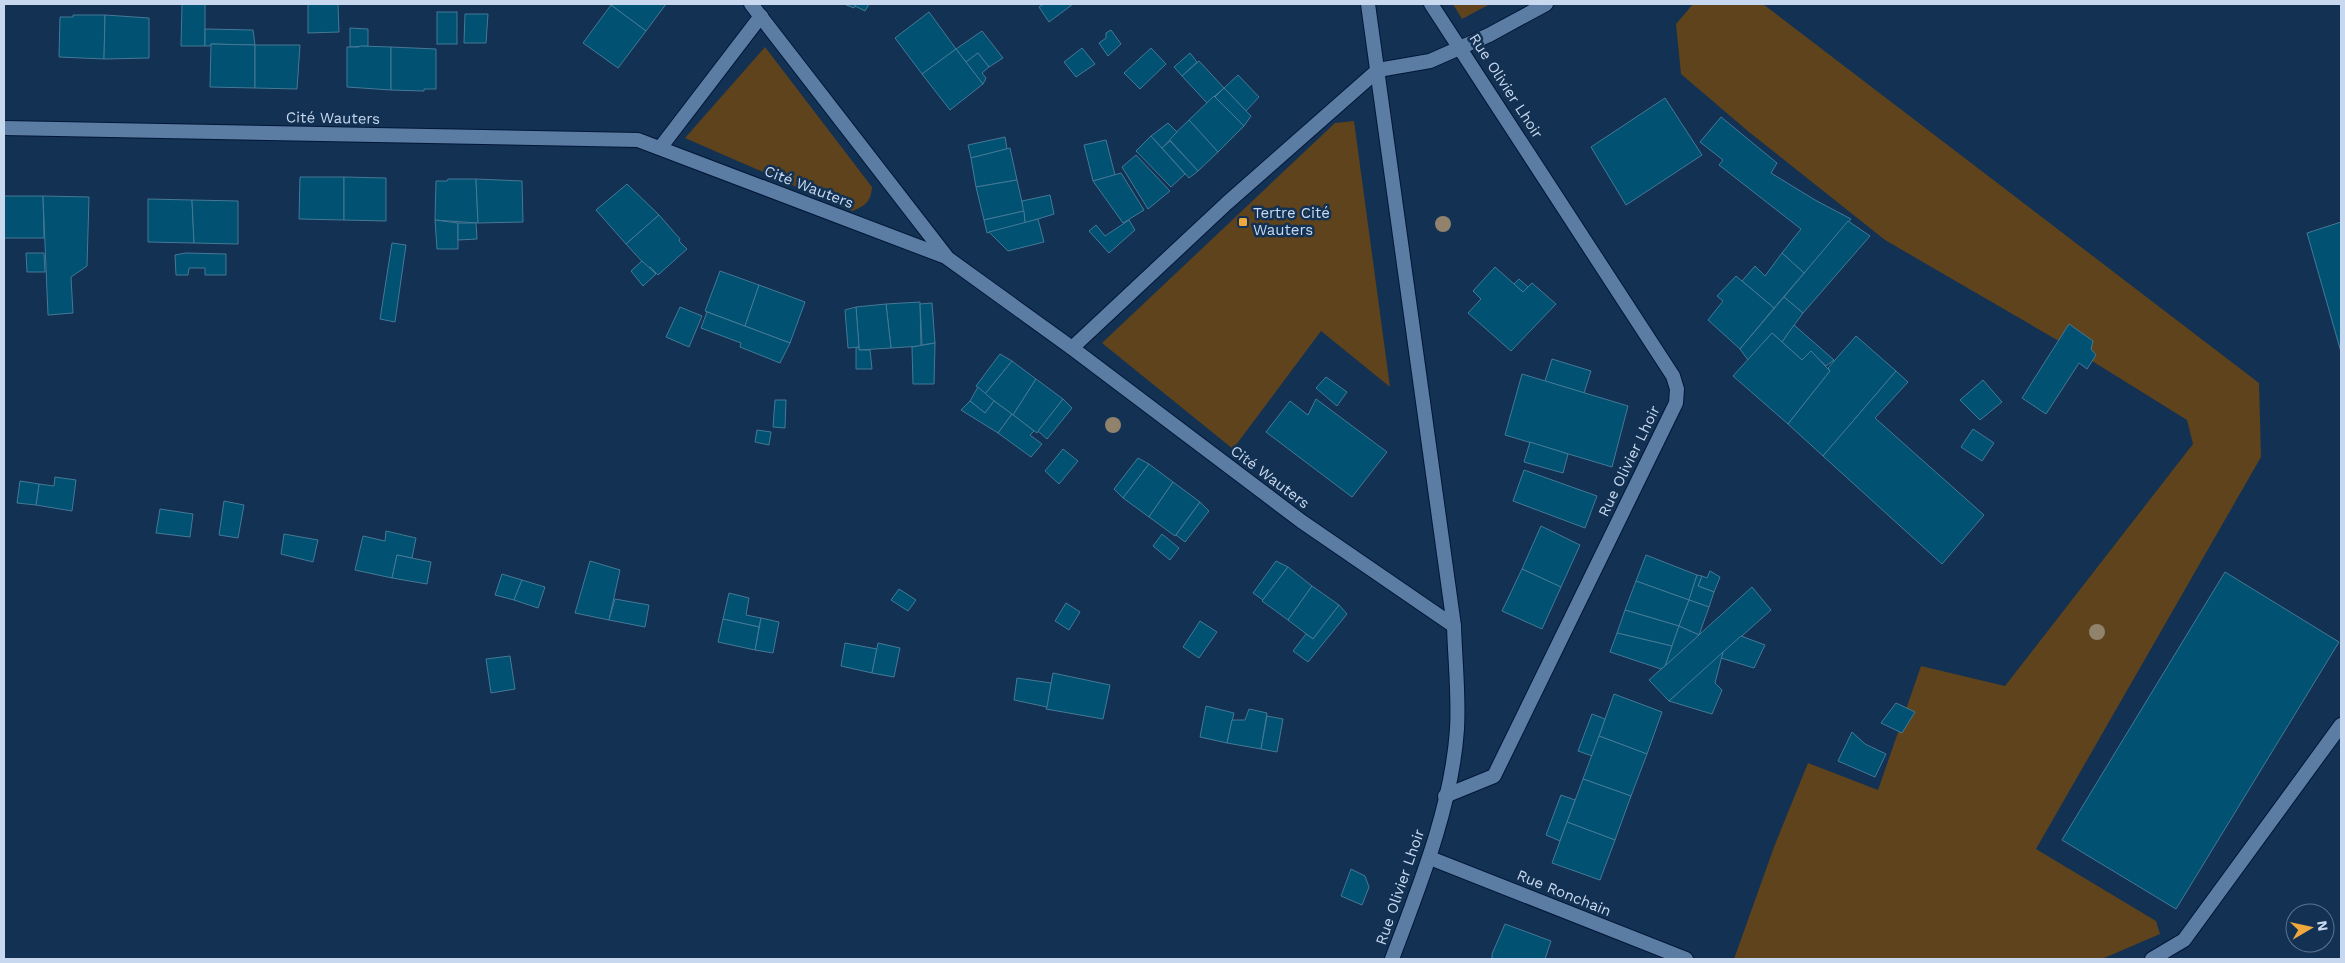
<svg xmlns="http://www.w3.org/2000/svg" width="2345" height="963" viewBox="0 0 2345 963" font-family="'Work Sans',sans-serif">
<rect width="100%" height="100%" fill="#133153"/>
<!-- green -->
<g fill="#5e431c">
<path d="M1453,4H1490L1462,19Z"/>
<path d="M1693,4H1763L2259,383L2261,457L2036,849L2156,921L2160,934L2102,959H1734L1774,847L1808,763L1878,790L1921,666L2005,686L2193,444L2187,420L2076,351L1885,240L1749,132L1681,74L1676,24Z"/>
<path d="M765,47L872,187C871,202 865,206 852,211L685,138Z"/>
<path d="M1354,121L1390,387L1321,331L1233,449L1102,343L1335,123Z"/>
</g>
<!-- building -->
<g fill="#005172" stroke="#457996">
<path d="M182,4H205V46H181Z"/>
<path d="M308,4H338L339,32L308,33Z"/>
<path d="M613,4H666L646,31L611,5Z"/>
<path d="M844,4H856L854,8Z"/>
<path d="M856,4H869L865,11L855,6Z"/>
<path d="M1044,4H1073L1049,22L1039,7Z"/>
<path d="M611,5L646,31L618,68L583,43Z"/>
<rect x="437" y="12" width="20" height="32"/>
<path d="M929,12L956,49L922,74L895,38Z"/>
<path d="M465,14H488L486,43H464Z"/>
<path d="M73,15H105L104,59L59,57L60,17H73Z"/>
<path d="M105,15L149,18V58L104,59Z"/>
<path d="M350,28L368,29V46L350,47Z"/>
<path d="M205,29L253,30L255,45L211,44L210,46H205Z"/>
<path d="M1111,30L1121,44L1108,56L1099,43L1106,38V33Z"/>
<path d="M982,31L1003,58L989,67L978,53L966,62L956,49Z"/>
<path d="M211,44L255,45V88L210,87Z"/>
<path d="M255,45H300L297,89L255,88Z"/>
<path d="M360,46L391,47V90L347,87V47H359Z"/>
<path d="M391,47L436,49V89H424V91L391,90Z"/>
<path d="M1082,48L1095,64L1076,77L1064,62Z"/>
<path d="M1151,48L1166,64L1140,89L1124,73Z"/>
<path d="M956,49L983,84L950,110L922,74Z"/>
<path d="M978,53L989,67L982,73L986,78L983,84L966,62Z"/>
<path d="M1190,53L1197,62L1182,76L1174,67Z"/>
<path d="M1199,61L1224,88L1207,103L1182,76Z"/>
<path d="M1238,75L1259,97L1246,111L1224,88Z"/>
<path d="M1224,88L1251,116L1244,126L1215,97Z"/>
<path d="M1214,96L1244,126L1218,152L1189,120Z"/>
<path d="M1665,98L1702,155L1626,205L1591,147Z"/>
<path d="M1721,117L1777,163L1771,173L1815,200L1851,219L1804,273L1782,253L1801,229L1719,165L1723,160L1700,142Z"/>
<path d="M1189,120L1218,152L1198,171L1169,139Z"/>
<path d="M1168,123L1177,132L1162,148L1151,136Z"/>
<path d="M1151,136L1185,174L1171,187L1136,151Z"/>
<path d="M1005,137L1007,149L971,158L968,145Z"/>
<path d="M1106,140L1115,175L1093,181L1084,145Z"/>
<path d="M1170,141L1198,171L1189,178L1162,148Z"/>
<path d="M1010,148L1017,180L976,187L971,158Z"/>
<path d="M1136,155L1170,191L1148,209L1122,167Z"/>
<path d="M1121,173L1144,210L1123,223L1093,181Z"/>
<path d="M300,177H344V220L299,219Z"/>
<path d="M344,177L386,178V221L344,220Z"/>
<path d="M448,179H476L478,223L435,220L436,181H447Z"/>
<path d="M476,179L522,181L523,222L478,223Z"/>
<path d="M1017,180L1024,211L984,220L976,187Z"/>
<path d="M627,184L659,215L626,244L596,210Z"/>
<path d="M1050,195L1054,214L1025,223L1022,201Z"/>
<path d="M4,196H43L44,238H4Z"/>
<path d="M43,196L89,197L87,266L71,277L73,313L48,315Z"/>
<path d="M148,199L192,200L194,243L148,242Z"/>
<path d="M192,200L238,201V244L194,243Z"/>
<path d="M1024,211L1025,223L987,233L984,220Z"/>
<path d="M659,215L680,239L679,241L687,249L658,275L650,267L648,268L626,244Z"/>
<path d="M1038,219L1044,242L1008,251L989,232Z"/>
<path d="M435,220L458,223V249H437Z"/>
<path d="M1129,220L1135,230L1109,253L1089,231L1096,225L1105,236Z"/>
<path d="M1848,221L1870,236L1803,313L1784,297Z"/>
<path d="M2341,222V352L2307,233Z"/>
<path d="M458,223H476L477,239L458,240Z"/>
<path d="M392,243L406,245L395,322L380,319Z"/>
<path d="M26,253H44L45,272H27Z"/>
<path d="M186,253L226,254V275H205V268H189L188,275H176L175,255Z"/>
<path d="M1782,253L1804,273L1774,308L1742,281L1755,266L1765,276Z"/>
<path d="M642,261L656,274L643,286L631,271Z"/>
<path d="M1495,267L1523,292L1532,283L1556,304L1511,351L1468,313L1481,299L1473,291Z"/>
<path d="M720,271L759,285L745,326L705,311Z"/>
<path d="M1736,276L1774,308L1740,349L1708,320L1723,301L1717,296Z"/>
<path d="M1519,279L1528,287L1523,292L1514,284Z"/>
<path d="M759,285L805,302L790,343L745,326Z"/>
<path d="M1784,297L1803,313L1782,342L1772,333L1748,360L1740,349Z"/>
<path d="M920,302L921,346L891,348L886,304Z"/>
<path d="M932,303L935,343L922,345L920,304Z"/>
<path d="M886,304L891,348L859,350L856,307Z"/>
<path d="M680,307L702,316L689,347L666,337Z"/>
<path d="M856,307L859,347L848,348L845,310Z"/>
<path d="M707,312L790,343L780,363L740,347L741,343L701,328Z"/>
<path d="M2069,324L2093,341L2091,349L2096,355L2087,369L2079,363L2046,414L2022,398Z"/>
<path d="M1794,325L1834,360L1826,366L1811,351L1802,360L1782,342Z"/>
<path d="M1772,333L1802,360L1811,351L1830,371L1788,424L1733,376Z"/>
<path d="M1856,336L1896,371L1823,456L1788,424L1830,371L1828,368Z"/>
<path d="M935,343L934,384H913L912,347Z"/>
<path d="M859,347V350H870L872,369H856V348Z"/>
<path d="M1000,354L1012,361L985,394L976,386Z"/>
<path d="M1552,359L1591,371L1584,393L1545,381Z"/>
<path d="M1012,361L1036,379L1013,415L985,394Z"/>
<path d="M1896,371L1908,382L1875,418L1984,515L1942,564L1823,456Z"/>
<path d="M1522,374L1628,406L1612,467L1505,435Z"/>
<path d="M1326,377L1347,392L1337,406L1316,388Z"/>
<path d="M1036,379L1063,399L1037,433L1013,415Z"/>
<path d="M1983,380L2002,402L1980,420L1960,400Z"/>
<path d="M978,387L994,401L985,413L970,401Z"/>
<path d="M1063,399L1072,408L1047,439L1038,431Z"/>
<path d="M1316,399L1387,452L1352,497L1266,432L1290,401L1308,415Z"/>
<path d="M775,400H786L785,428L773,427Z"/>
<path d="M970,401L985,413L994,401L1012,414L998,433L961,410Z"/>
<path d="M1012,414L1034,431L1030,435L1042,444L1031,457L998,433Z"/>
<path d="M1973,429L1994,443L1982,461L1961,447Z"/>
<path d="M757,430L771,432L769,445L755,442Z"/>
<path d="M1530,442L1568,454L1563,473L1524,462Z"/>
<path d="M1063,449L1078,461L1059,484L1045,471Z"/>
<path d="M1138,458L1149,464L1123,498L1114,489Z"/>
<path d="M1149,464L1173,482L1149,517L1123,498Z"/>
<path d="M1524,470L1597,496L1585,528L1513,501Z"/>
<path d="M55,477L76,480L72,511L36,505L39,484L54,486Z"/>
<path d="M20,481L39,484L36,505L17,503Z"/>
<path d="M1173,482L1200,502L1175,536L1149,517Z"/>
<path d="M224,501L244,505L238,538L219,535Z"/>
<path d="M1200,502L1209,511L1185,542L1176,535Z"/>
<path d="M160,509L193,514L190,537L156,533Z"/>
<path d="M1541,526L1580,545L1561,587L1522,569Z"/>
<path d="M386,531L416,538L412,558L397,555L392,578L355,570L363,536L385,541Z"/>
<path d="M284,534L318,540L313,562L281,554Z"/>
<path d="M1162,534L1179,548L1170,560L1153,546Z"/>
<path d="M397,555L431,562L427,584L392,578Z"/>
<path d="M1646,555L1697,575L1689,600L1636,581Z"/>
<path d="M590,561L620,570L609,620L575,613Z"/>
<path d="M1276,561L1288,567L1263,600L1253,593Z"/>
<path d="M1288,567L1312,586L1288,620L1262,601Z"/>
<path d="M1522,569L1561,587L1542,629L1502,611Z"/>
<path d="M1710,571L1720,577L1714,592L1698,586L1702,576L1707,578Z"/>
<path d="M2225,572L2339,642L2176,909L2062,840Z"/>
<path d="M502,574L522,580L514,600L495,595Z"/>
<path d="M1697,575L1702,576L1698,586L1714,592L1709,607L1689,600Z"/>
<path d="M522,580L545,587L538,608L514,600Z"/>
<path d="M1636,581L1689,600L1679,626L1625,610Z"/>
<path d="M1312,586L1339,605L1313,639L1288,620Z"/>
<path d="M1752,587L1771,610L1669,701L1649,680Z"/>
<path d="M899,589L916,600L908,611L891,600Z"/>
<path d="M729,593L749,598L746,615L761,618L759,627L723,619Z"/>
<path d="M615,599L649,605L645,627L609,620Z"/>
<path d="M1689,600L1709,607L1699,635L1679,626Z"/>
<path d="M1066,603L1080,612L1069,630L1055,621Z"/>
<path d="M1339,605L1347,614L1308,662L1293,651L1306,634L1313,639Z"/>
<path d="M1625,610L1679,626L1672,646L1617,633Z"/>
<path d="M761,618L779,622L773,653L755,650Z"/>
<path d="M723,619L759,627L755,650L718,642Z"/>
<path d="M1200,621L1217,632L1199,658L1183,647Z"/>
<path d="M1679,626L1699,635L1665,666Z"/>
<path d="M1617,633L1672,646L1665,666L1661,669L1610,652Z"/>
<path d="M1741,636L1765,645L1754,668L1721,658L1723,652Z"/>
<path d="M845,643L877,649L872,673L841,666Z"/>
<path d="M878,643L900,648L894,677L872,673Z"/>
<path d="M1723,652L1715,683L1722,690L1712,714L1669,701Z"/>
<path d="M510,656L515,689L491,693L486,659Z"/>
<path d="M1053,673L1110,685L1103,719L1046,709Z"/>
<path d="M1017,678L1051,683L1047,707L1014,700Z"/>
<path d="M1614,694L1662,712L1647,754L1599,736Z"/>
<path d="M1896,703L1915,712L1902,733L1881,723Z"/>
<path d="M1206,706L1234,713L1227,743L1200,737Z"/>
<path d="M1249,709L1267,713L1261,749L1227,743L1232,720H1245Z"/>
<path d="M1592,714L1605,719L1592,756L1578,751Z"/>
<path d="M1267,716L1283,719L1277,752L1261,749Z"/>
<path d="M1852,732L1865,744L1886,754L1875,777L1838,761Z"/>
<path d="M1599,736L1647,754L1631,796L1583,779Z"/>
<path d="M1583,779L1631,796L1615,840L1567,822Z"/>
<path d="M1561,795L1575,800L1560,841L1546,835Z"/>
<path d="M1567,822L1615,840L1600,880L1552,863Z"/>
<path d="M1351,869L1365,876L1369,887L1362,905L1341,896Z"/>
<path d="M1505,924L1551,941L1545,959H1492V954Z"/>
</g>
<g fill="none" stroke-linecap="round" stroke-linejoin="round">
<!-- service casing -->
<g stroke="#001737" stroke-width="16">
<g id="service">
<path d="M1378,70L1430,61L1489,35L1546,4"/>
<path d="M2152,959L2184,940L2341,725"/>
</g>
</g>
<!-- minor casing -->
<g stroke="#001737" stroke-width="16">
<g id="minor">
<path d="M751,4L946,256"/>
<path d="M1431,4L1673,376L1677,389L1676,403L1494,776L1445,796"/>
<path d="M4,128L638,140L946,257L1072,348L1301,521L1454,626"/>
<path d="M660,148L761,16"/>
<path d="M1072,348L1227,203L1378,70"/>
<path d="M1430,858L1686,959"/>
</g>
</g>
<!-- tertiary casing -->
<g stroke="#001737" stroke-width="16">
<path id="tertiary" d="M1368,4L1454,626C1455,660 1459,695 1457,729C1452,806 1419,887 1392,959"/>
</g>
<!-- service -->
<use href="#service" stroke="#5b7ca3" stroke-width="14"/>
<!-- minor -->
<use href="#minor" stroke="#5b7ca3" stroke-width="14"/>
<!-- tertiary -->
<use href="#tertiary" stroke="#5b7ca3" stroke-width="14"/>
</g>
<!-- trees -->
<g fill="#91826c">
<circle cx="1443" cy="224" r="8"/>
<circle cx="1113" cy="425" r="8"/>
<circle cx="2097" cy="632" r="8"/>
</g>
<!-- markers -->
<rect fill="#eea83c" stroke="#133153" stroke-width="2" x="1238" y="217" width="10" height="10" rx="2.5"/>
<g text-anchor="middle" stroke-width="5" stroke-linejoin="round" paint-order="stroke">
<!-- street labels -->
<g font-size="15" fill="#c8d9ef" stroke="#133153">
<text transform="translate(1506 86) rotate(57)" y="5">Rue Olivier Lhoir</text>
<text transform="translate(333 118) rotate(1)" y="5">Cité Wauters</text>
<text transform="translate(809 187) rotate(21)" y="5">Cité Wauters</text>
<text transform="translate(1629 461) rotate(-64)" y="5">Rue Olivier Lhoir</text>
<text transform="translate(1270 477) rotate(37)" y="5">Cité Wauters</text>
<text transform="translate(1400 887) rotate(-71)" y="5">Rue Olivier Lhoir</text>
<text transform="translate(1564 893) rotate(22)" y="5">Rue Ronchain</text>
</g>
<!-- poi labels -->
<g font-size="15" fill="#c8d9ef" stroke="#133153" text-anchor="start">
<text x="1253" y="218">Tertre Cité<tspan x="1253" dy="17">Wauters</tspan></text>
</g>
</g>
<!-- border -->
<rect width="2345" height="963" fill="none" stroke="#c8d9ef" stroke-width="10"/>
<!-- north arrow -->
<g transform="translate(2310 928) rotate(81)"><circle r="24" fill="#133153" stroke="#5b7491"/>
<path d="M0-4L9 19L0 12L-9 19Z" fill="#eea83c"/>
<text y="-8" font-size="14" font-weight="bold" text-anchor="middle" fill="#c8d9ef">N</text>
</g>
</svg>
